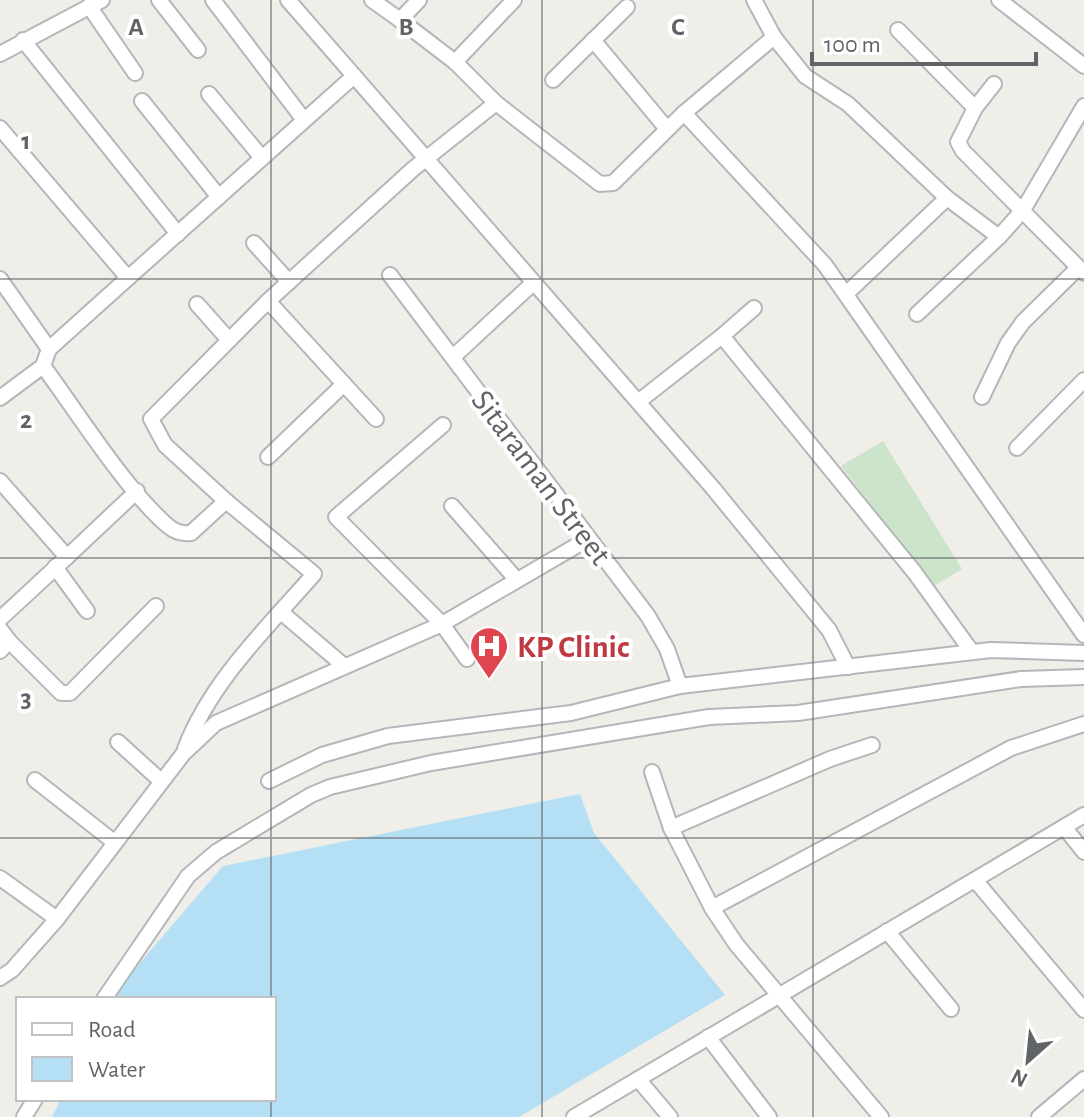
<svg xmlns="http://www.w3.org/2000/svg" width="1084" height="1117" viewBox="0 0 1084 1117" font-family="'Alegreya Sans',sans-serif">
<rect width="100%" height="100%" fill="#f0eee9"/>
<!-- green -->
<path fill="#cce4c9" d="M883,441L962,569L934,586L841,466Z"/>
<!-- water -->
<path fill="#b4dff5" d="M580,794L594,833L725,995L519,1117H52L61,1099H274V999H109L223,866Z"/>
<g fill="none" stroke-linecap="round" stroke-linejoin="round">
<!-- minor casing -->
<g stroke="#b4b6b9" stroke-width="18">
<g id="minor">
<path d="M159,0L198,50"/>
<path d="M213,0L304,120"/>
<path d="M288,0L712,487L829,630L848,667"/>
<path d="M372,0L400,20L419,0"/>
<path d="M754,0L774,37L684,113L825,265L1084,635"/>
<path d="M999,0L1084,66"/>
<path d="M89,6L135,73"/>
<path d="M400,20L455,62L514,0"/>
<path d="M898,30L975,108L958,142L963,151L1084,273"/>
<path d="M774,37L805,76L848,104L947,198"/>
<path d="M23,40L178,234"/>
<path d="M593,40L667,129"/>
<path d="M0,54L102,0"/>
<path d="M455,62L496,103L600,184L613,183L684,113"/>
<path d="M553,80L627,7"/>
<path d="M209,94L262,158"/>
<path d="M142,101L219,197"/>
<path d="M975,108L994,84"/>
<path d="M0,128L128,278L354,76"/>
<path d="M254,243L289,282"/>
<path d="M390,275L648,616L667,649L680,686"/>
<path d="M0,279L49,349L128,278"/>
<path d="M846,294L947,198L999,237L1023,210L1084,106"/>
<path d="M268,301L413,169L496,103"/>
<path d="M197,304L229,340"/>
<path d="M917,314L999,237"/>
<path d="M722,336L754,308"/>
<path d="M49,349L43,366C78,413 125,489 168,526C175,532 182,534 191,533L226,501L314,574C267,628 211,681 185,749"/>
<path d="M453,357L532,284"/>
<path d="M982,397L1008,343L1023,322L1078,268"/>
<path d="M0,398L43,366"/>
<path d="M638,402L722,336L915,573L972,652"/>
<path d="M443,425L336,517L442,624L467,659"/>
<path d="M1017,448L1084,380"/>
<path d="M268,457L344,384"/>
<path d="M0,481L67,557L137,491"/>
<path d="M226,501L165,445L151,419L268,301L376,419"/>
<path d="M452,506L516,579"/>
<path d="M55,567L87,611"/>
<path d="M281,612L343,665"/>
<path d="M0,619L67,557"/>
<path d="M0,629L9,641L0,651"/>
<path d="M9,641L61,693H70L156,606"/>
<path d="M118,742L161,781"/>
<path d="M652,772L671,828"/>
<path d="M35,780L114,842"/>
<path d="M269,781L322,755L388,736L571,713L680,686L991,650L1084,653"/>
<path d="M1064,827L1084,852"/>
<path d="M0,878L57,919"/>
<path d="M975,880L1084,1010"/>
<path d="M712,908L671,828L830,759L872,745"/>
<path d="M887,931L951,1009"/>
<path d="M0,978L12,970L57,919L183,754L216,723L442,624L588,539"/>
<path d="M104,999L188,876L216,852L311,795L330,787L431,763L709,717L798,713L1021,679L1084,677"/>
<path d="M708,1037L769,1117"/>
<path d="M638,1079L670,1117"/>
<path d="M24,1117L35,1099"/>
<path d="M574,1117L1084,815"/>
<path d="M881,1117L736,944L712,908L1011,748L1084,724"/>
<path d="M1039,1117L1084,1079"/>
</g>
</g>
<!-- minor -->
<use href="#minor" stroke="#fff" stroke-width="14"/>
</g>
<!-- grid -->
<path fill="none" stroke="#606467" stroke-width="2" stroke-opacity="0.55" d="M271,0V999M542,0V1117M813,0V1117M0,279H1084M0,558H1084M0,838H1084M271,1099V1117"/>
<!-- icons -->
<defs>
<g id="hospital-pin" transform="scale(2)"><path d="M0 17L-7.5 6A9.5 9.5 0 1 1 7.5 6Z" fill="#e0444e" stroke="#fff"/><path d="M-5-5h3v3.5h4V-5h3V5h-3V1.5h-4V5h-3Z" fill="#fff"/></g>
</defs>
<g fill-rule="evenodd">
<use href="#hospital-pin" x="489" y="646"/>
</g>
<g text-anchor="middle" stroke-width="8" stroke-linejoin="round" paint-order="stroke">
<!-- street labels -->
<g font-size="32" fill="#606467" stroke="#fff">
<text transform="translate(542 477) rotate(53)" y="11">Sitaraman Street</text>
</g>
<!-- health labels -->
<g font-size="32" font-weight="bold" fill="#be3a42" stroke="#fff" text-anchor="start">
<text x="517" y="657">KP Clinic</text>
</g>
</g>
<g font-size="26" text-anchor="middle" font-weight="bold" fill="#606467" stroke="#fff" stroke-width="8" stroke-linejoin="round" paint-order="stroke">
<text x="136" y="35">A</text>
<text x="406" y="35">B</text>
<text x="678" y="35">C</text>
<text x="26" y="149">1</text>
<text x="26" y="428">2</text>
<text x="26" y="707">3</text>
</g>
<!-- legend -->
<rect x="16" y="997" width="260" height="104" fill="#ffffff" stroke="#bfc1c2" stroke-width="2"/>
<rect x="32" y="1023" width="40" height="12" fill="#ffffff" stroke="#bfc1c2" stroke-width="2"/>
<text x="88" y="1037" font-size="24" fill="#606467">Road</text>
<rect x="32" y="1057" width="40" height="24" fill="#b4dff5" stroke="#bfc1c2" stroke-width="2"/>
<text x="88" y="1077" font-size="24" fill="#606467">Water</text>
<!-- north arrow -->
<g transform="translate(1028 1061) rotate(207)" stroke="#ffffff" stroke-width="6" paint-order="stroke">
<path d="M0-6L14 30L0 20L-14 30Z" fill="#606467"/>
<text y="-12" font-size="22" font-weight="bold" text-anchor="middle" fill="#606467">N</text>
</g>
<!-- scale -->
<path d="M812 52v12h224v-12" fill="none" stroke="#606467" stroke-width="4"/>
<text x="824" y="52" font-size="24" fill="#606467" stroke="#ffffff" stroke-width="6" paint-order="stroke">100 m</text>
</svg>
